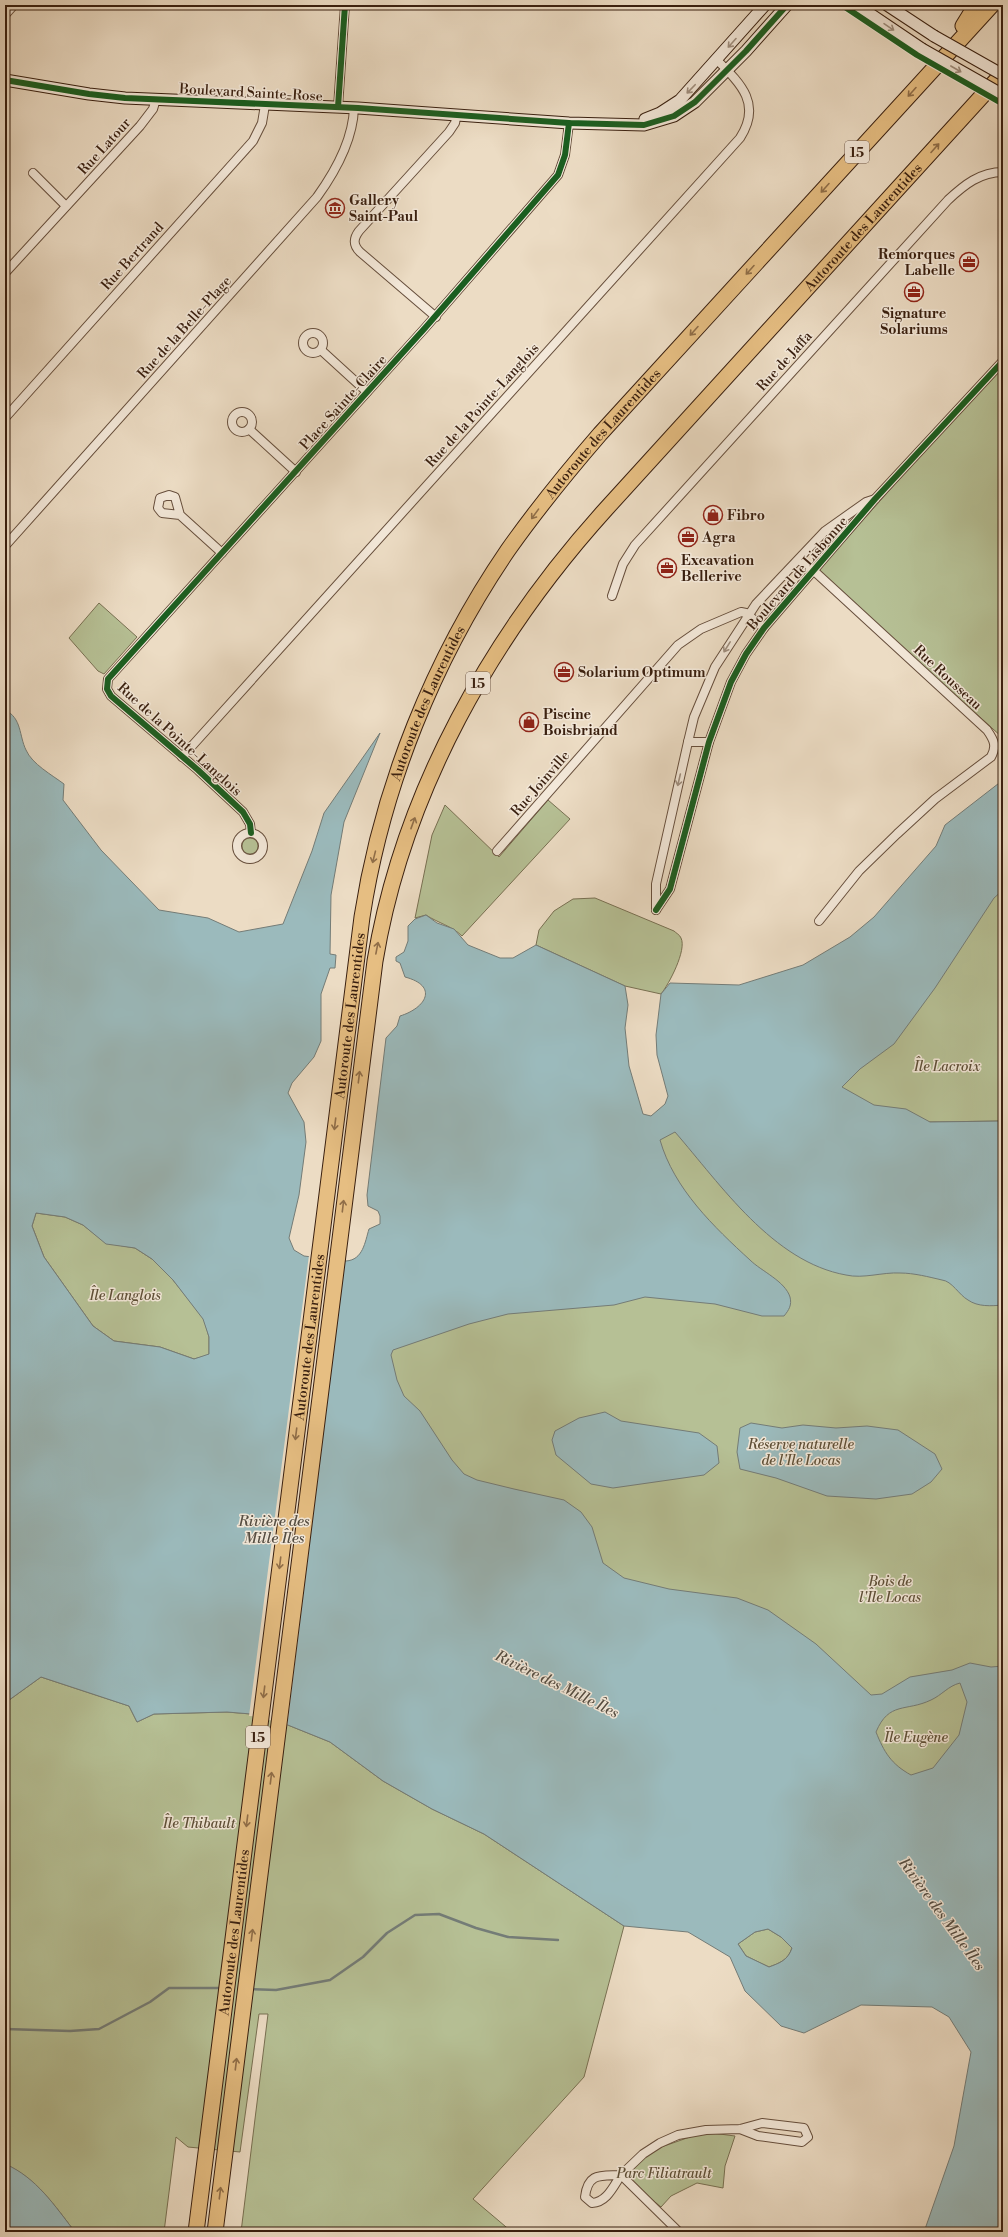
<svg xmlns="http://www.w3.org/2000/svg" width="1008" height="2237" viewBox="0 0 1008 2237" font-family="'Libre Bodoni',serif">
<rect width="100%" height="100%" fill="#ecdcc4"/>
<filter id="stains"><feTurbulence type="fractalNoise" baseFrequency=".005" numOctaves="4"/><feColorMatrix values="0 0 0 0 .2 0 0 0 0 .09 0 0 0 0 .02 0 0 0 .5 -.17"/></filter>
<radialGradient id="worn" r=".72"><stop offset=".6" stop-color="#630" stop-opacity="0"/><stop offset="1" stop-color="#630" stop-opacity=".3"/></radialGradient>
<!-- green -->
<g fill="#b6c095" stroke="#787052">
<path d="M1003,362V738L818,571Z"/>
<path d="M99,603L137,637L104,674L98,671L69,638Z"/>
<path d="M548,800L570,819L462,936C452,926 438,923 426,915L415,918L432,835L445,805L499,857Z"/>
<circle cx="250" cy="846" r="8"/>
<path d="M1003,879V1121L930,1122L874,1117L776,1057Z"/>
<path d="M595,898L674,931C676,933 680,935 681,938C687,950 669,984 661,994L625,986L536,945L539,930L554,911L573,899Z"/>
<path d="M695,1104L1003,1263V1713L982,1757L896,1796L462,1520L339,1307L630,1132Z"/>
<path d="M36,1213L65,1217L83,1225L106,1243L135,1248L152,1259L173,1280L204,1319L209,1337V1355L194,1359L160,1347L114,1341L93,1326L44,1257L32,1226Z"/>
<path d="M41,1677L129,1706L137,1722L154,1714L227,1712L263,1715L330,1742L383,1781L432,1809L484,1834L624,1926L584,2077L473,2199L512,2232H241L268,2014H259L240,2152L188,2147L176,2137L164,2232H75C55,2206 36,2178 5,2164V1703Z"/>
<path d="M768,1929L781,1937L792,1948C788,1960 780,1963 769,1967L746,1956L738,1944L755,1932Z"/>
<path d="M704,2132L735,2136L725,2166L723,2188L697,2183L671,2196L661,2207L623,2176L653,2150Z"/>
</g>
<!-- water -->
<g fill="#9bbabc" stroke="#747c77" fill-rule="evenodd">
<path d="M5,710C22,718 19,736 26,750C32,764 52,775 64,784L63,800L101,850L159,910L208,918L239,932L283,924L312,851L324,813L380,733L344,822L331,895L330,954L336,955L335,968H330L321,994V1041L314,1057L292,1083L288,1093L304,1122L306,1142L299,1195L289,1238L294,1250L304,1256L346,1261C363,1260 365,1242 369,1229L380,1224V1216L378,1211L368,1206L367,1195L386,1038L397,1026L400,1016C426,1008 439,986 405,977L400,963L396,961V957L404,952L408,941V926L415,919L426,915L437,923L454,929L468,945L500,958H513L536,945L625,986L628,1005L625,1028L629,1066L643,1114L651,1116L665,1104L668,1096L657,1055L656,1035L661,994L670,983L739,985L803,965L850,937L874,917L936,846L945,825L1003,780V890L994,898L935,988L894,1044L860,1069L842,1087L874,1105L906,1109L930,1122L1003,1121V1305C991,1306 978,1307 968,1300C959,1295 952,1281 942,1280C929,1277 914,1273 900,1273C883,1272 863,1279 846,1275C773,1262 721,1185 675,1132L660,1140C674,1189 714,1227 750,1260C761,1271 785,1281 790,1297C792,1305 789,1310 784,1316H762L715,1304L645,1297L614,1305L508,1314L469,1324L393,1350L391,1355L397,1380L404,1396L420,1411L452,1460L464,1474L477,1480L514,1489L564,1500L581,1512L592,1527L603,1563L624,1578L669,1589L737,1598L768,1610L816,1644L871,1695L882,1694L910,1677L952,1670L970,1663L991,1667L1003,1666V2232H924L954,2146L971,2052L949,2017L932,2007L861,2005L804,2033L781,2026L745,1991L730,1957L688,1932L624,1926L484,1834L432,1809L383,1781L330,1742L263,1715L227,1712L154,1714L137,1722L129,1706L41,1677L5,1703ZM36,1213L65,1217L83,1225L106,1244L135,1248L152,1259L173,1280L203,1319L209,1337V1354L194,1359L160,1347L114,1341L93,1326L44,1257L32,1226ZM960,1683L967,1702L959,1735L933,1768L911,1775C891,1764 884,1752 876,1732C889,1701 906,1712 931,1700C942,1695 948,1686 960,1683ZM768,1929L781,1937L792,1948C788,1960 780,1963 769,1967L746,1956L738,1944L755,1932Z"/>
<path d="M605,1412L621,1421L699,1433L717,1446L719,1463L704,1475L613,1488L591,1484L556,1455L552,1440L555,1431L579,1418Z"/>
<path d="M751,1423L782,1428L803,1425L836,1428L867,1426L898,1430L935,1454L942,1469L931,1482L912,1494L876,1499L827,1496L776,1478L740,1469L737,1452L740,1428Z"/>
<path d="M5,2164C36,2177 55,2206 75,2232H5Z"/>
</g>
<!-- pier -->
<path fill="#ecdcc4" d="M309,1255L345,1259L287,1727L262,1717L249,1716Z"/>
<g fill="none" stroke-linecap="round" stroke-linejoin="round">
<!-- stream -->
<g stroke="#747c77" stroke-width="2.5">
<path d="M250,1989L276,1990L330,1980L363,1957L387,1933L415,1915L439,1914L476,1928L508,1937L558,1940"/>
<path d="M5,2029L70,2031L99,2029L150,2002L169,1988H221"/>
</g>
<!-- street casing -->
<g stroke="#664e3c" stroke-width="10">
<g id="street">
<path d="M5,15L14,5"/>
<path d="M338,107L345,5"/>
<path d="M33,173L66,206"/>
<path d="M5,273L140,126L153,109L156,99"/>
<path d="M436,317L360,252C353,245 353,239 359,231L449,132L455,123L457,114"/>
<circle cx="313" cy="343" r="10"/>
<path d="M321,350L367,392"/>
<circle cx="242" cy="422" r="10"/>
<path d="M5,418L253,141L262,123L265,105"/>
<path d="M249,429L296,472"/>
<path d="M180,515L162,513L158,508L160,498L169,495L175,497L180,515L222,553"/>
<path d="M5,546L317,197C335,172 353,139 354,108"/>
<path d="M799,560L813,570L987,730C994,740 997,746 991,757L935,799L897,834L859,871L819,921"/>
<path d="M612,596L623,564L635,545L948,200C964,185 980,172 1003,172"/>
<path d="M688,742H709"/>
<path d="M182,757L740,138C762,104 741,84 717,60"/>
<path d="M251,833L250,824L243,812L198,770L111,696L107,689L108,679L425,328L558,175L565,155L569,123"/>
<circle cx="250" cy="846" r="13"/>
<path d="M497,851L678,645L701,629L741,612L746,613L764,628"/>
<path d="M656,910L670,889L709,742L731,682L746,654L764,628L875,499L1003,361"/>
<path d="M656,910V884L688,742L694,717L715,667L756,604L825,531L866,502L875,499"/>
<path d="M621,2175C613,2187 607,2202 592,2203L585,2197C588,2172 601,2176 621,2175Z"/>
<path d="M679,2232L621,2175L643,2154L660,2143L678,2135L706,2130L740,2129L762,2123L804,2128L808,2137L802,2142L758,2136L740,2129"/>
</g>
</g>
<!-- secondary casing -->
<g stroke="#391f0f" stroke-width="13">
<g id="secondary">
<path d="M857,5L922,49"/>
<path d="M887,5L934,36"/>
<path d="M5,80L89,94L125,98L358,108L569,123L644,125L674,116L695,102L746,51L787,5"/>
<path d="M645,119L660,113L680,100L765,5"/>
</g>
</g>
<!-- highway casing -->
<g stroke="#391f0f" stroke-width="17">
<g id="highway">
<path d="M963,26L976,5"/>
<path id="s1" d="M196,2232L362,917C382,787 434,658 508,550C537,509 568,471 600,434L992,5"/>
<path id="s2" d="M215,2232L375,961C403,792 492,635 606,509L1003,73"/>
</g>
</g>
<!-- street -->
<use href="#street" stroke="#f3e8d9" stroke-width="8"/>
<!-- secondary -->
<use href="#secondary" stroke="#f3e8d9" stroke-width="11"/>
<!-- highway -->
<use href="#highway" stroke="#e6be82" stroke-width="15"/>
<!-- secondary-bridge casing -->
<g stroke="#391f0f" stroke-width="13" stroke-linecap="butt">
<g id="secondary-bridge">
<path d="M934,36L1003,75"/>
<path d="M922,49L1003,95"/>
</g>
</g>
<!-- secondary-bridge -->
<use href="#secondary-bridge" stroke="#f3e8d9" stroke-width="11"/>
<!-- cycleway casing -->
<g stroke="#f3e8d9" stroke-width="8">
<g id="cycleway">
<path d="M842,5L917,55L1003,104"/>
<path d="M5,80L89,94L125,98L358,108L569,123L644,125L674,116L695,102L746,51L787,5"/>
<path d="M338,107L345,5"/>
<path d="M251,833L250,824L243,812L198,770L111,696L107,689L108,679L425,328L558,175L565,155L569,123"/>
<path d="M656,910L670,889L709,742L731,682L746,654L764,628L875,499L1003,361"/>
</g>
</g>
<!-- cycleway -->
<use href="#cycleway" stroke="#1b5e20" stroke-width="6"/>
</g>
<!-- one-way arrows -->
<defs><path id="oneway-shaft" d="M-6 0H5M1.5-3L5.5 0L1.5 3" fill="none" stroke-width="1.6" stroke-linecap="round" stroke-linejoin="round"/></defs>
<g stroke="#9f8e7e">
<use href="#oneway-shaft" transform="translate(889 27) rotate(34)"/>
<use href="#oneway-shaft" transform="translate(732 43) rotate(132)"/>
<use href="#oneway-shaft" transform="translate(956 69) rotate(30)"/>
<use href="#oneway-shaft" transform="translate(691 89) rotate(134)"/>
<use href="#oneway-shaft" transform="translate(727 647) rotate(122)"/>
<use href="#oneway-shaft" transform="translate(679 780) rotate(103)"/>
</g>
<g stroke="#906e48">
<use href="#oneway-shaft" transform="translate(912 92) rotate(132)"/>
<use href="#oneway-shaft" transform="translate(935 148) rotate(-48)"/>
<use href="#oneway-shaft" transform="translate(825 188) rotate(132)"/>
<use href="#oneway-shaft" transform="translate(750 270) rotate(132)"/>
<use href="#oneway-shaft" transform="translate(694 331) rotate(132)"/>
<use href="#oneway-shaft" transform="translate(535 514) rotate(126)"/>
<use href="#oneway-shaft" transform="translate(413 823) rotate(-70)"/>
<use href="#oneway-shaft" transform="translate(374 857) rotate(104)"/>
<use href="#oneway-shaft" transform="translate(377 948) rotate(-79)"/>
<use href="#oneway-shaft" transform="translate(359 1077) rotate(-83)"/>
<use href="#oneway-shaft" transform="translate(335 1124) rotate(97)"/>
<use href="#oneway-shaft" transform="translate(343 1206) rotate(-83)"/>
<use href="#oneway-shaft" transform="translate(296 1434) rotate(97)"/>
<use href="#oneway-shaft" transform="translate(280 1563) rotate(97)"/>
<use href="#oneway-shaft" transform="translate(264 1692) rotate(97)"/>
<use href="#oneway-shaft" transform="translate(271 1778) rotate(-83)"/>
<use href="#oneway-shaft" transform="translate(247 1821) rotate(97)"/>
<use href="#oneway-shaft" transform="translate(252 1935) rotate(-83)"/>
<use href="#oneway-shaft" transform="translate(236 2064) rotate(-83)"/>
<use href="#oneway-shaft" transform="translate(220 2193) rotate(-83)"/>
</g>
<!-- icons -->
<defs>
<g id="museum-ring" transform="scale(1)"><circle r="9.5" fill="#f3e8d9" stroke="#8f2418" stroke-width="1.5"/><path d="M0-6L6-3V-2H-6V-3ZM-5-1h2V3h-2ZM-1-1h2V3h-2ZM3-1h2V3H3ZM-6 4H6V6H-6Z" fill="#8f2418"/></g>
<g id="office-ring" transform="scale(1)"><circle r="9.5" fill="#f3e8d9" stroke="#8f2418" stroke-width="1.5"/><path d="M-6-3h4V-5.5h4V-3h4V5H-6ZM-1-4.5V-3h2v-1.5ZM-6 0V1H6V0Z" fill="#8f2418"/></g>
<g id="shop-ring" transform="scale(1)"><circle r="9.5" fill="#f3e8d9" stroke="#8f2418" stroke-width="1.5"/><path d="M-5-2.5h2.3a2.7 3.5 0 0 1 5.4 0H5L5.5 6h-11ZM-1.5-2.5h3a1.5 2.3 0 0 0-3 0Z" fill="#8f2418"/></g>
</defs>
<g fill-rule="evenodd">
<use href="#museum-ring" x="335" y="208"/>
<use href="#office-ring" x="969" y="262"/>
<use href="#office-ring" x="914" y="292"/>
<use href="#shop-ring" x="713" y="515"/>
<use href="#office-ring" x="688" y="537"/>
<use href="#office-ring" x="667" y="568"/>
<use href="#office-ring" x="564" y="672"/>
<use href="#shop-ring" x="529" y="722"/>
</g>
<g text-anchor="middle" stroke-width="3" stroke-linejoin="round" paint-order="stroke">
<!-- shield labels -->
<g fill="#f3e8d9" stroke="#715b4c" stroke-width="1">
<rect x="845" y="141" width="24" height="22" rx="3"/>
<rect x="466" y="672" width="24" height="22" rx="3"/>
<rect x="246" y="1726" width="24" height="22" rx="3"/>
</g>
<g font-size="13" font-weight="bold" fill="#391f0f">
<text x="857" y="157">15</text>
<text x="478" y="688">15</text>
<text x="258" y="1742">15</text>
</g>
<!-- street labels -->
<g font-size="14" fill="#391f0f" stroke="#f3e8d9">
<text transform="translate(251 92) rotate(3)" y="5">Boulevard Sainte-Rose</text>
<text transform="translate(104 146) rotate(-48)" y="5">Rue Latour</text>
<text dy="5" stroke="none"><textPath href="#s2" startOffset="2177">Autoroute des Laurentides</textPath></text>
<text transform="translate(132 256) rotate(-48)" y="5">Rue Bertrand</text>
<text transform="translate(184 327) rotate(-48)" y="5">Rue de la Belle-Plage</text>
<text transform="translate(784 361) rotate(-48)" y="5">Rue de Jaffa</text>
<text transform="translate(343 402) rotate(-48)" y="5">Place Sainte-Claire</text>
<text transform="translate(482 405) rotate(-48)" y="5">Rue de la Pointe-Langlois</text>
<text dy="5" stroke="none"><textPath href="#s1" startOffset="1874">Autoroute des Laurentides</textPath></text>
<text transform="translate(797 573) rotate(-49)" y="5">Boulevard de Lisbonne</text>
<text transform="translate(948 677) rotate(43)" y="5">Rue Rousseau</text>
<text dy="5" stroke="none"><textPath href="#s1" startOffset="1550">Autoroute des Laurentides</textPath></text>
<text transform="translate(180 739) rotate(42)" y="5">Rue de la Pointe-Langlois</text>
<text transform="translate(540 783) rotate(-49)" y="5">Rue Joinville</text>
<text dy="5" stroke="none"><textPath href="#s1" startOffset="1226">Autoroute des Laurentides</textPath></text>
<text dy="5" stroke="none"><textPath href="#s1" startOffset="902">Autoroute des Laurentides</textPath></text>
<text dy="5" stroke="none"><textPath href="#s1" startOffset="302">Autoroute des Laurentides</textPath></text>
</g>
<!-- poi labels -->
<g font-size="14" font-weight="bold" fill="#391f0f" stroke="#f3e8d9" text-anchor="start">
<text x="349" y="205">Gallery<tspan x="349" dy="16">Saint-Paul</tspan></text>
<text x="955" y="259" text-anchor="end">Remorques<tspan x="955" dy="16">Labelle</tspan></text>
<text x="914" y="318" text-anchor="middle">Signature<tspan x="914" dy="16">Solariums</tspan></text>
<text x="727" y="520">Fibro</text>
<text x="702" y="542">Agra</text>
<text x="681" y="565">Excavation<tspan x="681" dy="16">Bellerive</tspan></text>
<text x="578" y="677">Solarium Optimum</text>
<text x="543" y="719">Piscine<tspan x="543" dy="16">Boisbriand</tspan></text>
</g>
<!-- park labels -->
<g font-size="14" font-style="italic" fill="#5e4f37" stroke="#f3e8d9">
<text x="947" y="1071">Île Lacroix</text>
<text x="125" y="1300">Île Langlois</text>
<text x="801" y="1449">Réserve naturelle<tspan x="801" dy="16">de l'Île Locas</tspan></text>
<text x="890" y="1586">Bois de<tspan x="890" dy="16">l'Île Locas</tspan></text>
<text x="916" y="1742">Ïle Eugène</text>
<text x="199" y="1828">Île Thibault</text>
<text x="664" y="2178">Parc Filiatrault</text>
</g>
<!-- water labels -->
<g font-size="15" font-style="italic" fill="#564e43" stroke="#f3e8d9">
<text x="274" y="1526">Rivière des<tspan x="274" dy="17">Mille Îles</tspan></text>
<text transform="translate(557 1684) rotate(26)" y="5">Rivière des Mille Îles</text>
<text transform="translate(942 1914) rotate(54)" y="5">Rivière des Mille Îles</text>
</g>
</g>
<!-- margin -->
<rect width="1008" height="2237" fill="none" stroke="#ecdcc4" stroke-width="20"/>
<rect x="6" y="6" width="996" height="2225" fill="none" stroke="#391f0f" stroke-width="2"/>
<rect x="10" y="10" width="988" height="2217" fill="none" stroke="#391f0f"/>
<rect width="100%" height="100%" filter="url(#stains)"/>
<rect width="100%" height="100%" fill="url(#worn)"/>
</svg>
